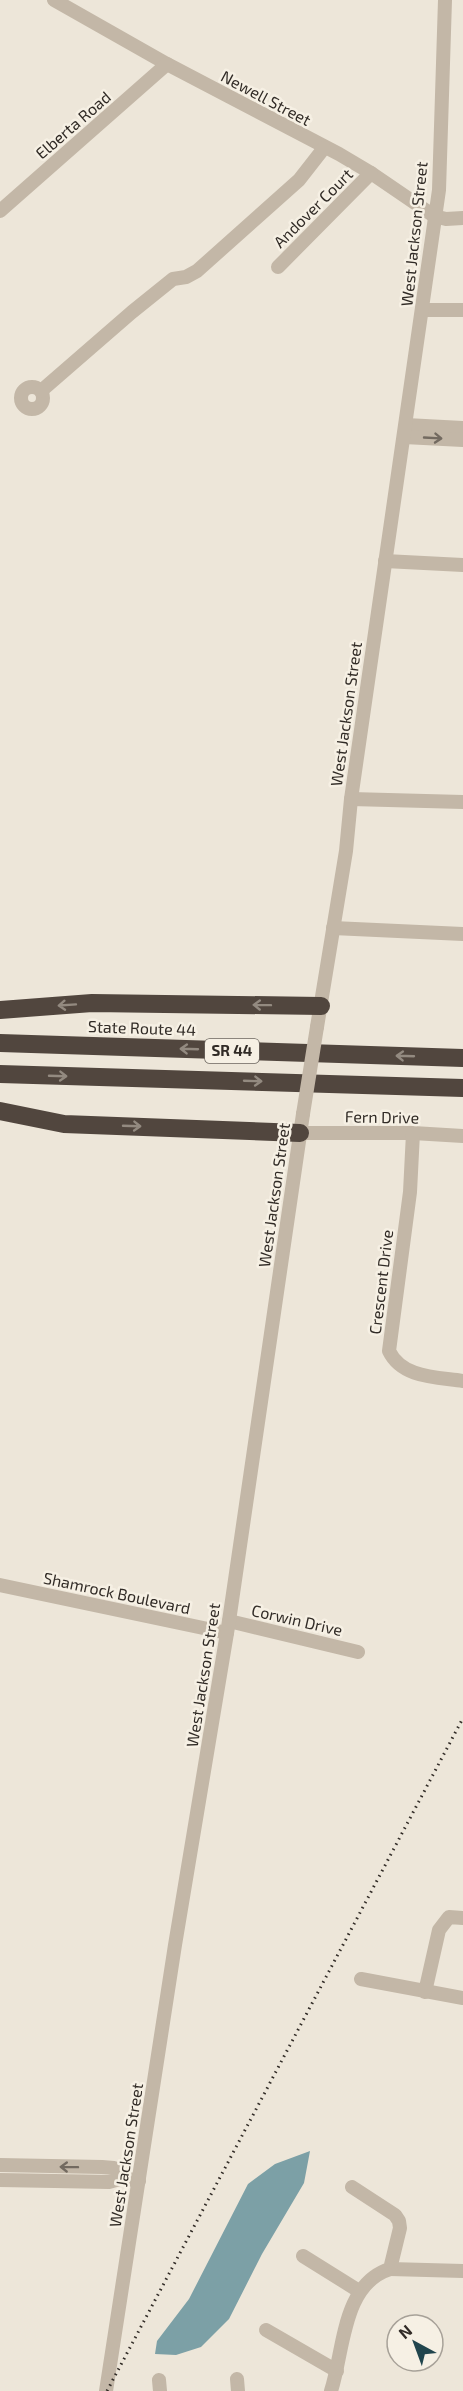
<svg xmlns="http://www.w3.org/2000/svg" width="463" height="2391" viewBox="0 0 463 2391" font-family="'Exo 2',sans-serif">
<rect width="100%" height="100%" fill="#ede6d9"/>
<!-- water -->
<path fill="#7ca0a6" d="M310,2151L304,2183L262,2254L229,2319L201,2347L176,2355L155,2354L157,2341L189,2299L248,2184L275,2164Z"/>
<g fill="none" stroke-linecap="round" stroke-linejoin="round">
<!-- minor -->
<g stroke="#c3b7a7" stroke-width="14">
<path d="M54,0L167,64L339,154L371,173L434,216L446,219L463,218"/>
<path d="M0,211L167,64"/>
<path d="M278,267L371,173"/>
<path d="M423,310H463"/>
<circle cx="32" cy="398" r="11"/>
<path d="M41,391L132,312L173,279L186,277L197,271L299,180L324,148"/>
<path d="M406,425L463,428"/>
<path d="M404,437L463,440"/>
<path d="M385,561L463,565"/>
<path d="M351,799L463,802"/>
<path d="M333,928L463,934"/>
<path d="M317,1027L346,851L351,799L439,190L445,0"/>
<path d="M300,1133H413L463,1136"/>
<path d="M413,1133L410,1192L389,1351C402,1378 436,1377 463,1381"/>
<path d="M0,1585L227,1633"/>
<path d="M229,1621L358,1652"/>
<path d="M361,1979L463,1998"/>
<path d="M425,1992L439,1930L449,1917L463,1918"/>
<path d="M0,2165L102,2167L114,2168L123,2178"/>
<path d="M0,2180L109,2182L123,2178L139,2181"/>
<path d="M303,2256L359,2291"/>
<path d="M390,2269L463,2271"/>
<path d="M266,2330L337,2371"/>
<path d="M237,2379L238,2391"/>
<path d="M159,2380L160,2391"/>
<path d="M106,2391L175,1945L229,1621L303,1114"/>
<path d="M331,2391C344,2351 342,2284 390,2269L400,2228L399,2221L395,2215L352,2187"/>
</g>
<!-- highway -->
<g stroke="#51463e" stroke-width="18">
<path d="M0,1010L92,1003L321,1006"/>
<path d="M0,1043L463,1058"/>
<path d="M0,1074L463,1088"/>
<path d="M0,1111L64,1124L300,1133"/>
</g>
<!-- rail -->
<path stroke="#312b26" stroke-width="3" stroke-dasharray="1.5 4.5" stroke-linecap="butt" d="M107,2391L463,1718"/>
<!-- minor-bridge -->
<path stroke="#c3b7a7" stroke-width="14" d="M303,1114L317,1027"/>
</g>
<!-- one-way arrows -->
<defs><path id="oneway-shaft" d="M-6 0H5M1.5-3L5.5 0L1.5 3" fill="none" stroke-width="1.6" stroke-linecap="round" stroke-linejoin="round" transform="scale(1.5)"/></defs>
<g stroke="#736a60">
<use href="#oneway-shaft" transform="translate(433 438) rotate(3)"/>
<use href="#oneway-shaft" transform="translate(69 2167) rotate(-179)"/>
</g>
<g stroke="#938a80">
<use href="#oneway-shaft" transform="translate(67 1005) rotate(176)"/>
<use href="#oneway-shaft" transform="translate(262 1005) rotate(-179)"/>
<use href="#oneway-shaft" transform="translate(189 1049) rotate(-178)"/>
<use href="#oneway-shaft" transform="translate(405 1056) rotate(-178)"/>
<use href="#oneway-shaft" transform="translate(58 1076) rotate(2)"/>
<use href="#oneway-shaft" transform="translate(253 1081) rotate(2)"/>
<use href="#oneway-shaft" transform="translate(132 1126) rotate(2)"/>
</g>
<g text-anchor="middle" stroke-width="5" stroke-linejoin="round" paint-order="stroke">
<!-- shield labels -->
<rect fill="#f6f0e4" stroke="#6c665f" stroke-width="1.5" x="205" y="1039" width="54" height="24" rx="4.5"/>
<g font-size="15" font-weight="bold" fill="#312b26">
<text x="232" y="1056">SR 44</text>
</g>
<!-- street labels -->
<g font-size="16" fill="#312b26" stroke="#f6f0e4">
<text transform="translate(266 98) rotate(28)" y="6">Newell Street</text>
<text transform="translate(73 125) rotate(-41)" y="6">Elberta Road</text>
<text transform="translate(313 208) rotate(-45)" y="6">Andover Court</text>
<text transform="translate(414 234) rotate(-84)" y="6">West Jackson Street</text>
<text transform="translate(346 714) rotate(-82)" y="6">West Jackson Street</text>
<text transform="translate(142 1028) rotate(2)" y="6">State Route 44</text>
<text transform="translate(382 1117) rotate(1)" y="6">Fern Drive</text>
<text transform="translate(274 1195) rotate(-82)" y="6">West Jackson Street</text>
<text transform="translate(381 1282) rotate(-83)" y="6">Crescent Drive</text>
<text transform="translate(117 1593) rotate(12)" y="6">Shamrock Boulevard</text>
<text transform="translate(297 1620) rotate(13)" y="6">Corwin Drive</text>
<text transform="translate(203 1675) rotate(-81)" y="6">West Jackson Street</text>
<text transform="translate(126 2155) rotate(-81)" y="6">West Jackson Street</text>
</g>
</g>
<!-- north arrow -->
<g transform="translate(415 2343) rotate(319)"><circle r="28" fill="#f6f0e4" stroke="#a7a198" stroke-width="1.5"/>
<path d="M0-4.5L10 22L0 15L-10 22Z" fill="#21454d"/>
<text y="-9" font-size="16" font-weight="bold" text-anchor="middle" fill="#312b26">N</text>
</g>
</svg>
